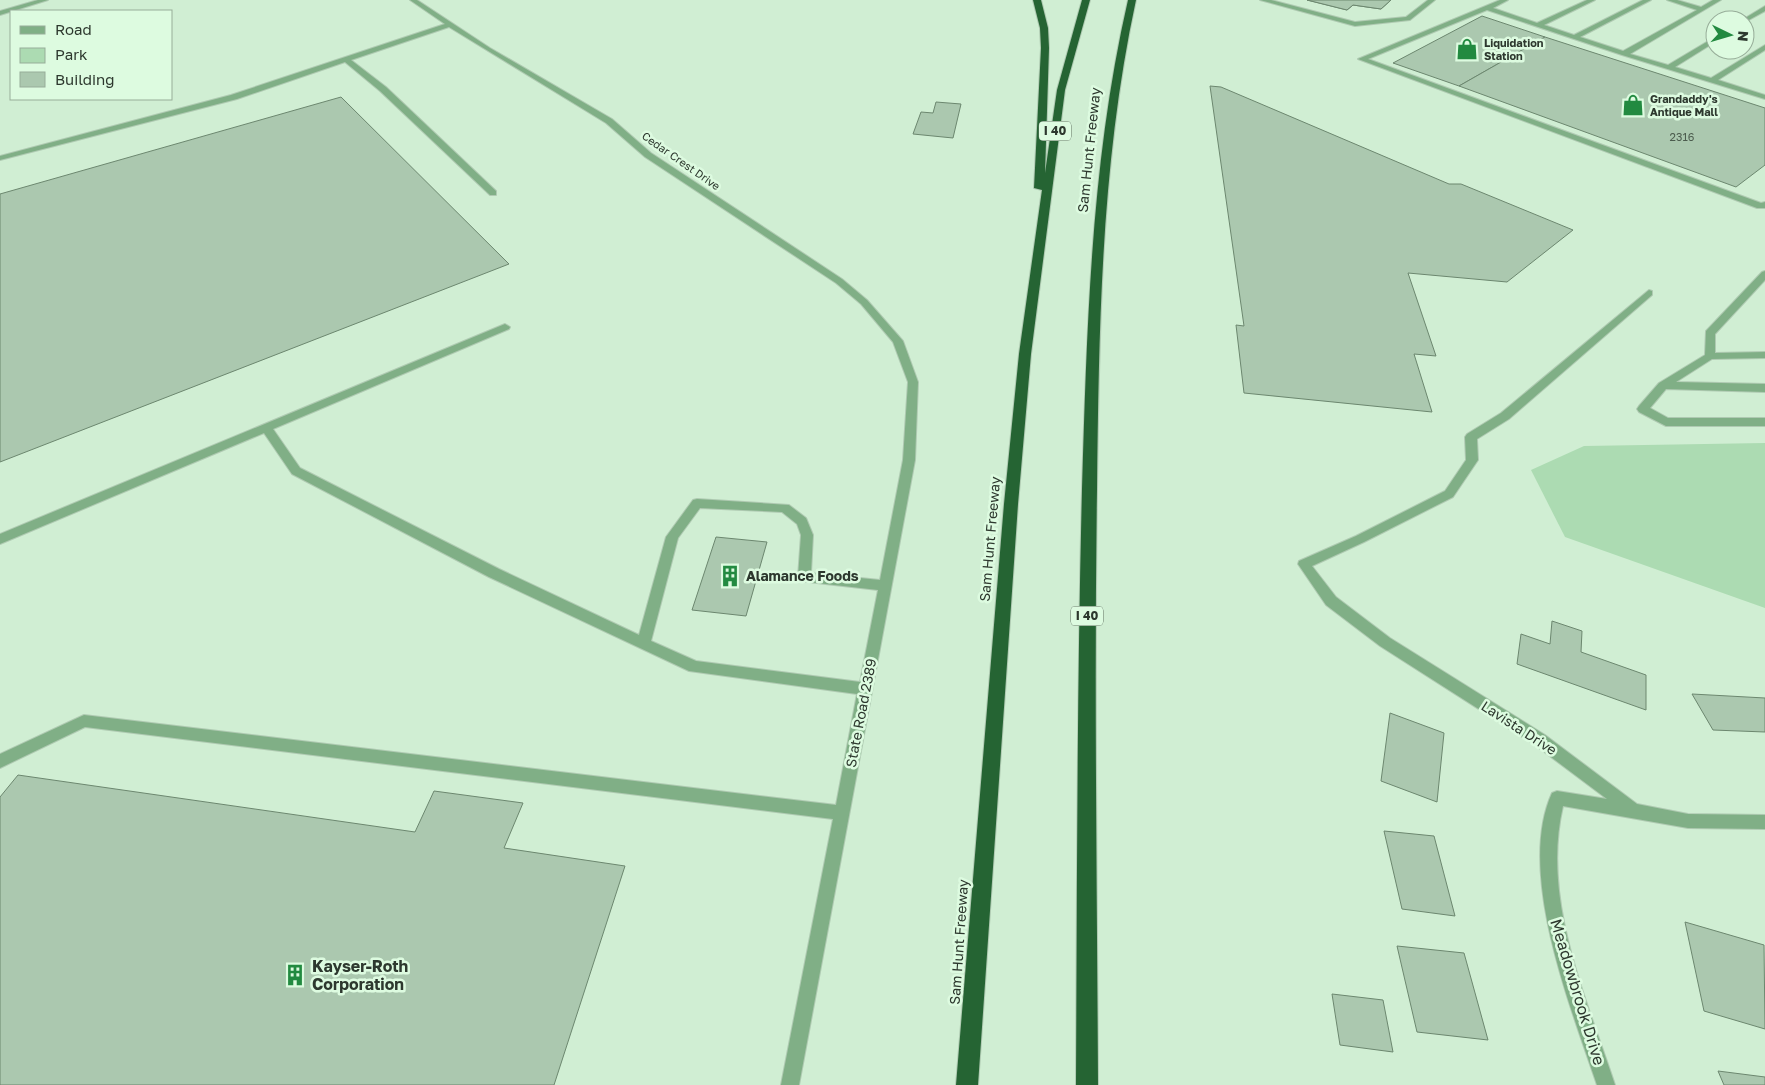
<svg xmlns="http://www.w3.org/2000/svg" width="1765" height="1085" viewBox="0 0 1765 1085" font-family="'Golos Text',sans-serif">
<rect width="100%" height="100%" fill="#d0eed3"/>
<!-- green -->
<path fill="#acdbb2" d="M1765,443V608L1565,537L1531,470L1584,446Z"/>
<!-- building -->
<g fill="#abc8af" stroke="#6c876f">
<path d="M1307,0H1391L1381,9L1353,5L1347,10Z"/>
<path d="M1307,0H1391L1381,9L1353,5L1347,10Z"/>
<path d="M1482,16L1545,37L1459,86L1393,63Z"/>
<path d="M1545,37L1765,108V165L1736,187L1459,86Z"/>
<path d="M1210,86L1221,87L1449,184H1461L1573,230L1507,282L1408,273L1436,356L1414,354L1432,412L1244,393L1236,325L1244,326Z"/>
<path d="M341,97L509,264L0,462V194Z"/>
<path d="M936,102L961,104L953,138L913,134L921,112L933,113Z"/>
<path d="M716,537L767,542L746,616L692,610Z"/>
<path d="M1552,621L1582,631L1581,652L1646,675V710L1517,664L1521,634L1550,644Z"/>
<path d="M1692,694L1765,698V732L1713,730Z"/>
<path d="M1390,713L1444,733L1437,802L1381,781Z"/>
<path d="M18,775L415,832L434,791L523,803L504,848L625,866L554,1085H0V797Z"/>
<path d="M1384,831L1434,836L1455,916L1402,909Z"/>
<path d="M1685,922L1764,945L1765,1029L1704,1011Z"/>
<path d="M1397,946L1464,953L1488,1040L1417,1032Z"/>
<path d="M1332,994L1383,1000L1393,1052L1340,1045Z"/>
<path d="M1718,1071L1765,1077V1085H1724Z"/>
</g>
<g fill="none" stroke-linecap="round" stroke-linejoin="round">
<!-- minor casing -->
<g stroke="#afcab2" stroke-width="2">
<g id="minor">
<path d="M38,0H48L0,15V11Z"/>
<path d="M410,0H417L490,48L612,119L651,153L842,279L867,300L903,341L918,382L915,460L799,1085H781L833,819L85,727L0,768V754L84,715L836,805L857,694L689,671L489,577L292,474L264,433L0,544V534L505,324L510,327L509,329L273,429L300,468L499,569L639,635L666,537L693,500L697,499L789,505L806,518L813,535L811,573L880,580L903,460L908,382L893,342L861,304L836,283L645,157L606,123L449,27L351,60L386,87L496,191V195H490L380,91L345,62L237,99L0,160V156L231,95L445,24ZM700,508L782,512L797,524L801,535L798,577L799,581L878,590L860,682L696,661L651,641L678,538Z"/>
<path d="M1260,0H1271L1355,22L1406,17L1428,0H1435L1410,20L1355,26Z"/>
<path d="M1500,0H1508L1493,8L1537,23L1587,0H1595L1544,25L1574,35L1643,0H1651L1580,37L1623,51L1697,10L1667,0H1677L1701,7L1713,0H1721L1630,54L1668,65L1715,37V42L1675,67L1711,78L1765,45V50L1718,80L1765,95V99L1622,55L1487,10L1368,59L1761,203L1765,202V208H1757L1358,59Z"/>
<path d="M1765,6V11L1747,21L1742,20Z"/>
<path d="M1765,271V280L1715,334V353L1765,352V358L1712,359L1676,382L1765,384V392L1666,389L1650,408L1668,418H1765V426H1666L1639,412L1637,409L1639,406L1659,383L1705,355L1706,331L1762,272Z"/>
<path d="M1649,290L1652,291V295L1509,419L1477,439L1478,460L1453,497L1364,542L1312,566L1336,597L1390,638L1545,735L1637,804L1688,814L1765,815V829L1688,828L1563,806C1541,900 1586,997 1615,1085H1597C1571,1007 1516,872 1552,793L1557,791L1607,799L1535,745L1380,646L1326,605L1298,564L1299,561L1356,536L1445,491L1466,460L1465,437L1467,434L1501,413Z"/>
</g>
</g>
<!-- highway casing -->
<g stroke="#afcab2" stroke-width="2">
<g id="highway">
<path d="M1033,0H1041L1048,28L1049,48L1045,173L1057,90L1082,0H1090L1065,90L1031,354L1018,504L978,1085H956L1004,504L1019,354L1042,190L1034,188L1041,48L1040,28Z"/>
<path d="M1128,0H1136C1101,161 1099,325 1097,489C1094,688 1097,886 1098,1085H1076C1077,886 1077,688 1082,489C1087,325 1091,161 1128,0Z"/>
</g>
</g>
<!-- minor -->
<use href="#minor" fill="#80af86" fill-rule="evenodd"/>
<!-- highway -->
<use href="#highway" fill="#256433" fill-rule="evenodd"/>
</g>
<!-- icons -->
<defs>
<g id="shop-bare" transform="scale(1.725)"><path d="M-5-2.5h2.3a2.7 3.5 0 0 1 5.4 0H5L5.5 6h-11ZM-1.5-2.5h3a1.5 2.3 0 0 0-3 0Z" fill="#228a40" stroke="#ddfbe0" stroke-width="2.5" paint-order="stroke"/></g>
<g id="building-bare" transform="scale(1.725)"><path d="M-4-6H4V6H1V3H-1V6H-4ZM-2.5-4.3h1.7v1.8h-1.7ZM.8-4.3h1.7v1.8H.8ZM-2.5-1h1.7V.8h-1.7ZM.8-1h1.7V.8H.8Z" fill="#228a40" stroke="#ddfbe0" stroke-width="2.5" paint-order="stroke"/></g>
</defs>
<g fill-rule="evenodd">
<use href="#shop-bare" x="1467" y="49"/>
<use href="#shop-bare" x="1633" y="105"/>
<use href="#building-bare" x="730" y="576"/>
<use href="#building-bare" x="295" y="975"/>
</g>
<g text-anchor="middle" stroke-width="5" stroke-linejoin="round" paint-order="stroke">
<!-- far-poi labels -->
<g font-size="11" font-weight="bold" fill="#2d382e" stroke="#ddfbe0" text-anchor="start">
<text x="1484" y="47">Liquidation<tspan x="1484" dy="13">Station</tspan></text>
<text x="1650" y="103">Grandaddy's<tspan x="1650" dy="13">Antique Mall</tspan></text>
</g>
<!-- number labels -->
<g font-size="11" fill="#4c5c4e">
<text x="1682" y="141">2316</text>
</g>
<!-- far-street labels -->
<g font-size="11" fill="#2d382e" stroke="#ddfbe0">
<text transform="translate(681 161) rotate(35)" y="4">Cedar Crest Drive</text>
</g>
<!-- shield labels -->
<g fill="#ddfbe0" stroke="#627263" stroke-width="1">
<rect x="1039" y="121.5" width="32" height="19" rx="4"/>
<rect x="1071" y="606.5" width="32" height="19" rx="4"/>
</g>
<g font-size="12" font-weight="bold" fill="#2d382e">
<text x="1055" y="135">I 40</text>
<text x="1087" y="620">I 40</text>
</g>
<!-- street labels -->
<g font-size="14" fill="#2d382e" stroke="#ddfbe0">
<text transform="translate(1089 150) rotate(-84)" y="5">Sam Hunt Freeway</text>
<text transform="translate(990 539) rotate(-85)" y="5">Sam Hunt Freeway</text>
<text transform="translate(861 713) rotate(-79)" y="5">State Road 2389</text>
<text transform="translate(1519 728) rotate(33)" y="5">Lavista Drive</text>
<text transform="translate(959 942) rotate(-86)" y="5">Sam Hunt Freeway</text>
</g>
<!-- poi labels -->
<g font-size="14" font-weight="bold" fill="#2d382e" stroke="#ddfbe0" text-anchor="start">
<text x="746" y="581">Alamance Foods</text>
</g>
<!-- near-poi labels -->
<g font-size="16" font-weight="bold" fill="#2d382e" stroke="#ddfbe0" text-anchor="start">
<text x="312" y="972">Kayser-Roth<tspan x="312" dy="18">Corporation</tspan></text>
</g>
<!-- near-street labels -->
<g font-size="16" fill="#2d382e" stroke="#ddfbe0">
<text transform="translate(1578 992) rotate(73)" y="6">Meadowbrook Drive</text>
</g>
</g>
<!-- legend -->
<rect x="10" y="10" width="162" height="90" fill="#ddfbe0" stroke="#97ad99"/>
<rect x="20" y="26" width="25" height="8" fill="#80af86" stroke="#97ad99"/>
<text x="55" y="35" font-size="15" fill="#2d382e">Road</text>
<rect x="20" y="48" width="25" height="15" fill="#acdbb2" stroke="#97ad99"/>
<text x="55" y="60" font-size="15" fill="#2d382e">Park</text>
<rect x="20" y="72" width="25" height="15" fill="#abc8af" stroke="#97ad99"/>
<text x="55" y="85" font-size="15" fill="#2d382e">Building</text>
<!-- north arrow -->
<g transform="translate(1730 35) rotate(95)"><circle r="24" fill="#ddfbe0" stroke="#97ad99"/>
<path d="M0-4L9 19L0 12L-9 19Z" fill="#228a40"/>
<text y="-8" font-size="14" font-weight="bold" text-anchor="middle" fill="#2d382e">N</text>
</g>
</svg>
